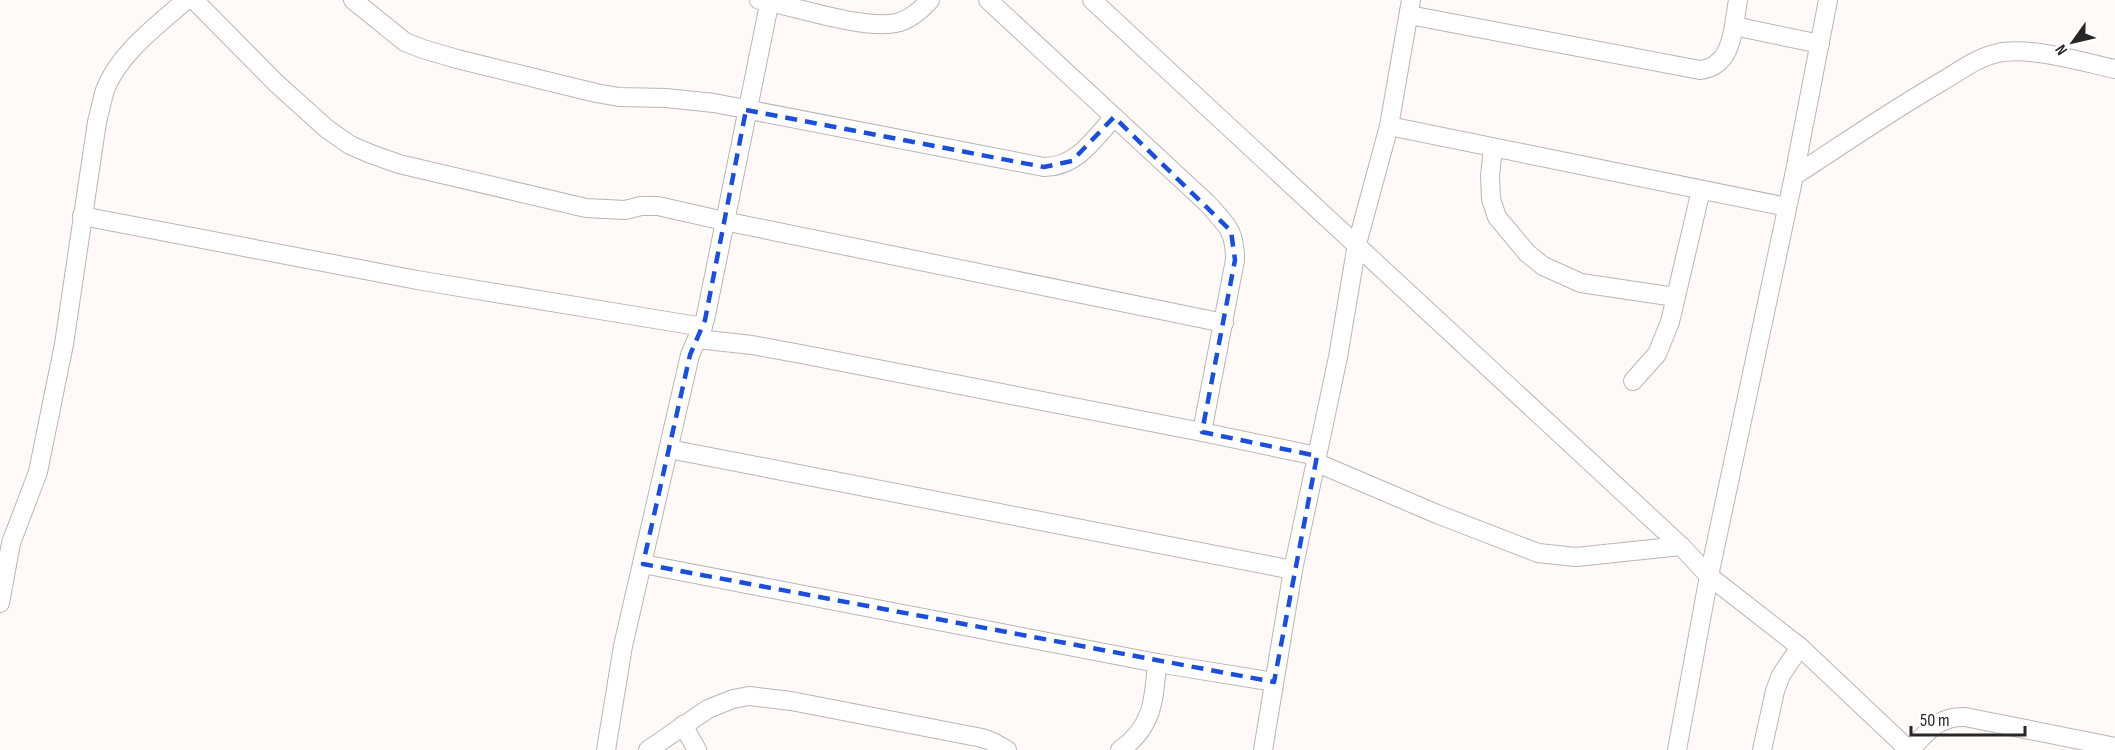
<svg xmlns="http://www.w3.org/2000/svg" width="2115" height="750" viewBox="0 0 2115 750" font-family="'Sofia Sans Condensed',sans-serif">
<rect width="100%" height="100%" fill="#fff9f8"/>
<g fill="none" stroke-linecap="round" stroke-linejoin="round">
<!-- minor casing -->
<g stroke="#bbb6b5" stroke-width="20">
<g id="minor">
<path d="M194,0L276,83L327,129L350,145L371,154L399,164L586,208L625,210L641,206H658L724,221L1224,323"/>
<path d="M353,0L405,42L423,49L457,59L596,93L619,97L666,98L714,103L1044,167C1077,167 1094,139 1114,117"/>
<path d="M759,0C794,6 864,30 896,23C910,20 921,10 930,0"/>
<path d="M988,0L1207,203C1226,225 1235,229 1235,260L1202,432"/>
<path d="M1092,0L1681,546L1709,576L1800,647L1909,750"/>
<path d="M1409,15L1700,70C1734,66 1733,27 1738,0"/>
<path d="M1734,26L1820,44"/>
<path d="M1389,126L1787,207"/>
<path d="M1493,148L1490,176L1491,199L1497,217L1527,253L1543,266L1581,283L1675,297"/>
<path d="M1794,176C1843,144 1891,111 1941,82C1958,72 1978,57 1998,53C2029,46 2083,62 2115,69"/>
<path d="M82,216L417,280L703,327"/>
<path d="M697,339L752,345L801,354L1202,432L1317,456"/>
<path d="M1633,381L1657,354L1670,322L1701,190"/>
<path d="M669,449L1293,570"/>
<path d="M1315,462L1437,514L1538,553L1576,557L1681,546"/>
<path d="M643,564L1157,663L1274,682"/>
<path d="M0,603L11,543L38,472L64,344L97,122C100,111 102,100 105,90C119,53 158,25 186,0"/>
<path d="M683,725L697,750"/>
<path d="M606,750L623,646L690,355L705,320L770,0"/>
<path d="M648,750L708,709L733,699L749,696L791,701L982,738L993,742L1007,750"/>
<path d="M1120,750C1153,727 1154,700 1157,663"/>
<path d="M1263,750L1293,570L1338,357L1357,244L1389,126L1411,0"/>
<path d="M1677,750L1709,576L1794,176L1828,0"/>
<path d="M1762,750L1775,691L1781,675L1800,647"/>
<path d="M1910,750C1927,732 1938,716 1965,717L2115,747"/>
</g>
</g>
<!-- minor -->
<use href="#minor" stroke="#fff" stroke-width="18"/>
</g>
<!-- marked area -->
<path fill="none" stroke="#1d4ed8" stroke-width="4.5" stroke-dasharray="12 8" stroke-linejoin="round" d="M746,110L1044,167L1072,161L1114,117L1231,231L1235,260L1202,432L1317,456L1274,682L643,564L690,355L705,320Z"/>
<!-- north arrow -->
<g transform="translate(2073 42) rotate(236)" stroke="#ffffff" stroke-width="4.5" paint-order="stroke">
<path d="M0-4.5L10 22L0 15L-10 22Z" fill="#292726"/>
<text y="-9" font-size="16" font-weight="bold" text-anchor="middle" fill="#292726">N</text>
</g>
<!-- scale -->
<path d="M1911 726v9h114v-9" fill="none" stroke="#292726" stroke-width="3"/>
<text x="1920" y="726" font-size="18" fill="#292726" stroke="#ffffff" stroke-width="4.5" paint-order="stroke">50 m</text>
</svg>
